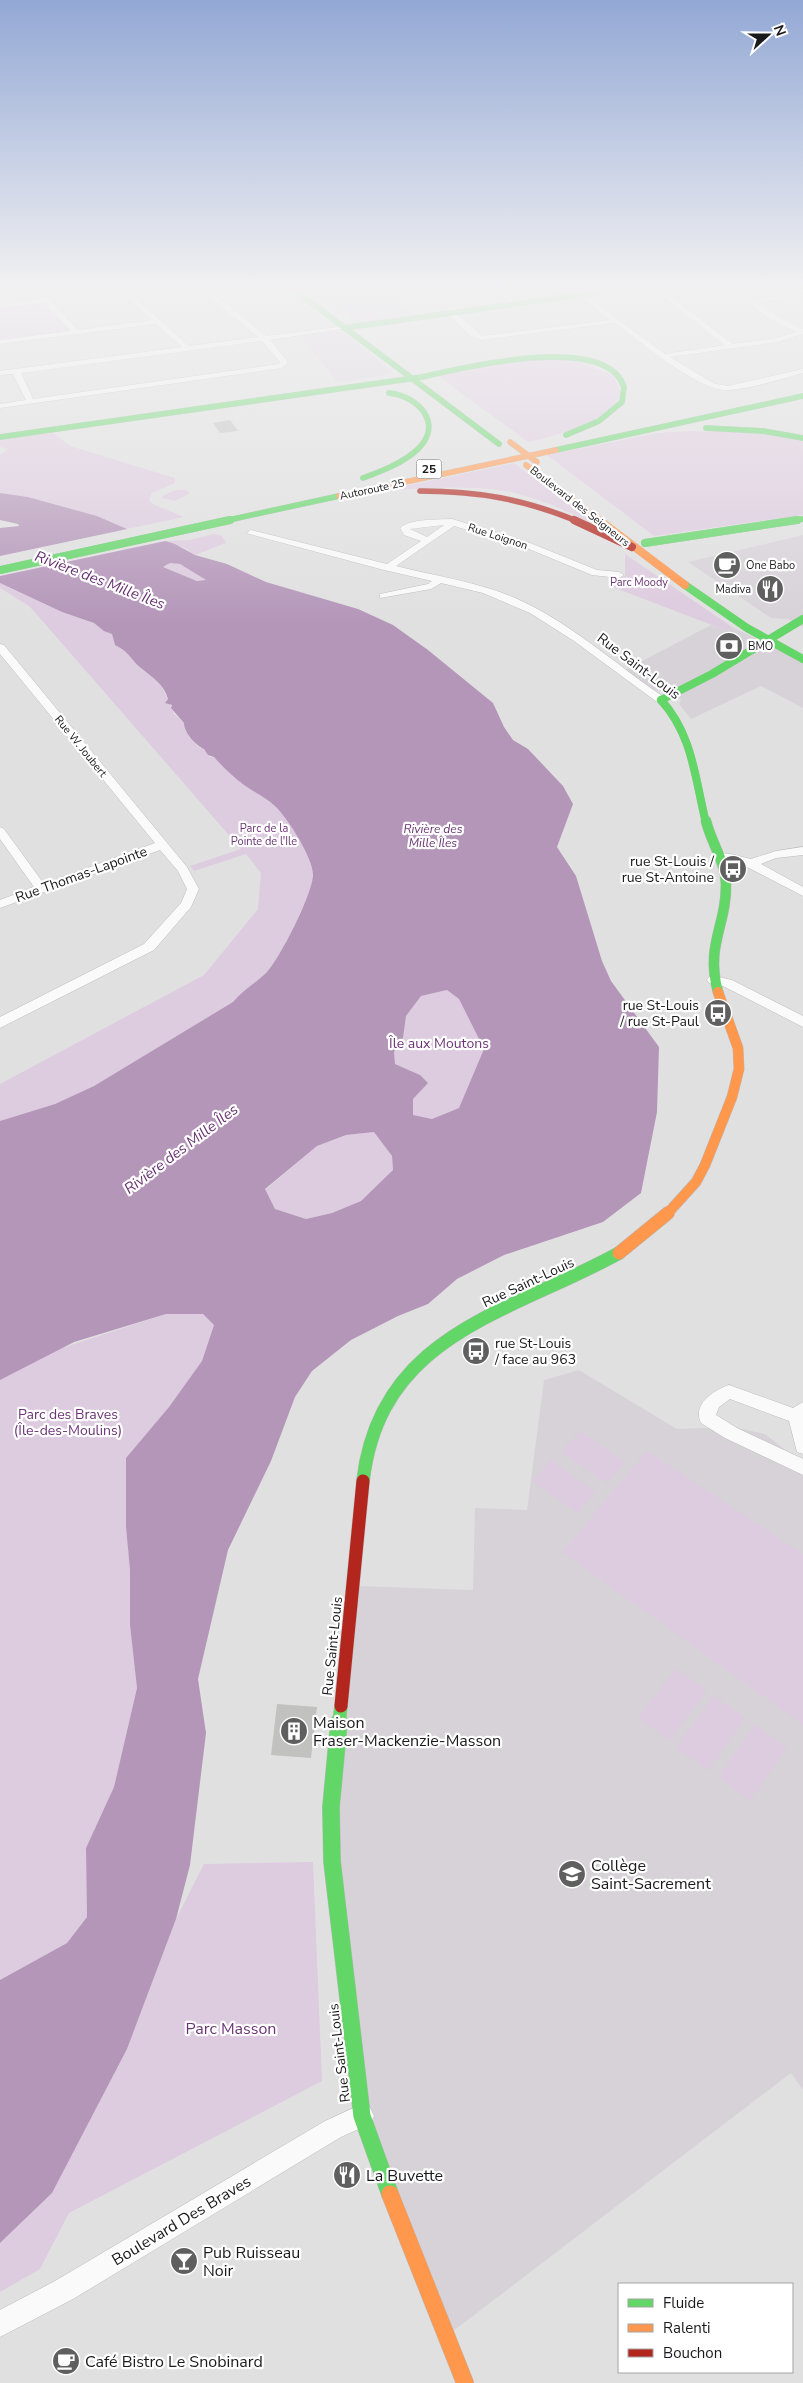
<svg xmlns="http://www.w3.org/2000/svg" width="803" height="2383" viewBox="0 0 803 2383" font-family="'Nunito Sans',sans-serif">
<rect width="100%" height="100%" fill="#e1e0e1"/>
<!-- built -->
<g fill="#d7d2d8">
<path d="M308,288H412L399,304L416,316L357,324Z"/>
<path d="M339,331L343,332L393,372L380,376L338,382L300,336Z"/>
<path d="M803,535V627L788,619L771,618L688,562Z"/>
<path d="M711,625L725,630L732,627L803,662V708L761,686L691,719L679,704L681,700L663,688L657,691L649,687L625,670Z"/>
<path d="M579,1370L677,1429L733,1427L765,1434L803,1464V2090L791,2073L448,2335L364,2119L338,1835L357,1586L473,1590L475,1508L527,1510L544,1380Z"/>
</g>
<!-- green -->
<g fill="#ddcbdf">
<path d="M43,303L72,331L0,340V308Z"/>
<path d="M526,360H573L613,375L621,392C619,397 616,402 613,406C598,425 551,437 528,442L438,376Z"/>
<path d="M686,431L753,432L803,441V515L654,536L547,455L657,433Z"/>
<path d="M53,433L70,446L175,478V483L152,493L149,500L153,504L184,517L127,529L97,516L28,497L0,493V455L8,449L0,447V439Z"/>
<path d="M514,463L595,524C566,511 537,497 505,491C466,485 426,488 387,490Z"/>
<path d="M176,490H186L190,493L175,501L162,498L164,495Z"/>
<path d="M213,534L222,536L226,543L195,555L185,548L165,541L190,540Z"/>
<path d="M625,554L732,627L725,630L610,586L625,575Z"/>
<path d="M170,563L180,564L206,580L197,581L163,567Z"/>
<path d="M0,583L62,612L94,623L112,634L115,645L129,652L141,668L150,673L162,687L174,714L184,723L189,736L198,747L204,749L210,757H214C223,767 233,777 244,785C255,793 267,798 276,807C288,819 314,859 313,876C311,897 281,956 267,972C256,983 243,990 233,1002L94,1086L55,1104L0,1121V1084L204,975L258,909L261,873L246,854L194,871L190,866L241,849L39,617L29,606L0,588Z"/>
<path d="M447,990L459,999L484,1049L459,1108L432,1119L412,1115L413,1099L420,1075L395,1064L394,1052L403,1038L406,1016L421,996Z"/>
<path d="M374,1132L392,1156L393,1170L361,1201L332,1213L306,1219L275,1209L265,1190L317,1146L346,1135Z"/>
<path d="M166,1314H203L214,1325L202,1361L169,1407L126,1458V1527L130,1570V1625L137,1688L114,1787L86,1848L87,1917L67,1943L0,1980V1379L56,1350Z"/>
<path d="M580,1431L625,1462L607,1483L561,1452Z"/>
<path d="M647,1451L803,1554V1725L562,1552Z"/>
<path d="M551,1460L596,1492L578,1513L532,1481Z"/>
<path d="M676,1668L707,1690L669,1741L638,1718Z"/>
<path d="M714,1696L745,1718L708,1771L676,1747Z"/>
<path d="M755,1724L787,1748L750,1801L718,1777Z"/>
<path d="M313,1862L322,2081L69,2213L40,2269L0,2292V2243L52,2193L127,2049L176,1919L204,1864Z"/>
</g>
<!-- water -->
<path fill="#b496b9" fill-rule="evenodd" d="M0,493L28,497L97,516L127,529L175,544L195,555L227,564L266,582L358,609L393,625L428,650L493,703L504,727L513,740L528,749L563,786L573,804L557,847L576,876L602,961L611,981L659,1047L657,1112L641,1193L603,1222L504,1255L457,1279L428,1304L398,1316L351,1340L312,1371L295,1397L271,1461L228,1550L198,1679L206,1733L190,1865L176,1919L127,2049L52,2193L0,2243V1980L67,1943L87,1917L86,1848L114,1787L137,1688L130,1625V1570L126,1527V1458L169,1407L202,1361L214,1325L203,1314H166L74,1342L0,1380V1121L55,1104L94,1086L233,1002C243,990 256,983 267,972C281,956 311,897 313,876C314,859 288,819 276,807C267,798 255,793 244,785C233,777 223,767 214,757L208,755L204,749C195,745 184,732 184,723L171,708L172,705L165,703L168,699C164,684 153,678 141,668C130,659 131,653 115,645L112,634L104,631L94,623L62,612L0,583V528L19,526L18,524L0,520ZM170,563L180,564L206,580L197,581L163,567ZM447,990L459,999L484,1049L459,1108L432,1119L413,1115V1099L428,1083L420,1075L395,1064L394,1052L403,1038L406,1016L421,996ZM374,1132L392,1156L393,1170L361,1201L332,1213L306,1219L275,1209L265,1189L317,1146L346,1135Z"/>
<!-- pier -->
<path fill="#e1e0e1" d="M132,528L170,540L0,576V556Z"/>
<!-- building -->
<g fill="#c1c1c0">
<path d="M230,420L238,431L220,433L213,423Z"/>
<path d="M277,1704L317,1707L311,1758L271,1755Z"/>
</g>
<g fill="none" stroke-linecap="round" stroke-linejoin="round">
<!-- street casing -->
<g stroke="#bdbcbd" stroke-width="1">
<g id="street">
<path d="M31,288H38L78,330L152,320L117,288H124L189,346L258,337L199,288H207L266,336L344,326L348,328L270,340L288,362L282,368L0,408V404L26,400L13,374L0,375V371L182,347L156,324L0,344V340L71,331L45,303L0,308V304L41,299ZM262,341L280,362L279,364L33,399L21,373Z"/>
<path d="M493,288H501L518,303L512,304Z"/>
<path d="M651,288H659L733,344L777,338L796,332C785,326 755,314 751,302L803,289V293L759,303L782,319L803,329V334L778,342L670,357L715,384L728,386L803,369V373C780,379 752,389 728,390C700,392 639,341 615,323L481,340L471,336L445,312L452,310L482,336L610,320L580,296V294L582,293L665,354L725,345Z"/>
<path d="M452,519L530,543L597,570L619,572L624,575L619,578L592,575L524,547L454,526L396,566C435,576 478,582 515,598C570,622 615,664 665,698V702H657L574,641L530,613L483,593L441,583L431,589L380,598V594L428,584L432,581L384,570L246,533L251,530L387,564L421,541L404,535L400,528C412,518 437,520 452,519ZM444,525L427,537L410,529Z"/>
<path d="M0,644L4,645L187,867L199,889L191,907L154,950L0,1028V1017L144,944L181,903L187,889L178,871L160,850L0,908V900L34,887L0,839V827L4,829L44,884L155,843L0,654Z"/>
<path d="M803,847V855L776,858L761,864L803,887V896L745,866L715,860L713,857L719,853L730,854L751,859L776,851Z"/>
<path d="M714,976L732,980L803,1016V1027L723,986L709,983L707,980L709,977Z"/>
<path d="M729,1385L793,1408L803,1402V1454L797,1452L789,1421L730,1399L719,1407L716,1415L737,1428L803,1459V1475L725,1438L701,1423C692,1404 714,1390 729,1385Z"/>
<path d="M362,2104L370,2108L374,2116L370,2124L341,2137L73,2299L0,2337V2310L55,2281L325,2121Z"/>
</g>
</g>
<!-- fast-far4 casing -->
<g stroke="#bdbcbd" stroke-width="6">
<g id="fast-far4">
<path d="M292,288L499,444"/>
<path d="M344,328L629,288"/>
<path d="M422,377C462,368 606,332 624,387L622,402L599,421L566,435"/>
<path d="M706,428L763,431L803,438"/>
<path d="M0,437L422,377"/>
<path d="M556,450L803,396"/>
<path d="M363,478C382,471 403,463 418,449C444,423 418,396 389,393"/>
<path d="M224,521L339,496"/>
<path d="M789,521L803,519"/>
</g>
</g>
<!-- fast-far3 casing -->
<g stroke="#bdbcbd" stroke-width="8">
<g id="fast-far3">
<path d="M645,543L797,520"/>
<path d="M0,570L230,520"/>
<path d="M685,585L747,628L803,659"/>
<path d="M661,700L712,674L803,619"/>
<path d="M661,700C693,735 695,779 706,823"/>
</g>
</g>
<!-- fast-far2 casing -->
<g stroke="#bdbcbd" stroke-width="11">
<path id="fast-far2" d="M706,821C711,842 725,861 726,883C727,925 705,945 718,992"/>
</g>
<!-- fast-far1 casing -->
<g stroke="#bdbcbd" stroke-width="14">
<g id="fast-far1">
<path d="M363,1481C380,1333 511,1313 619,1253"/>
<path d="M339,1723L341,1706"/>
</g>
</g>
<!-- fast casing -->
<g stroke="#bdbcbd" stroke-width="18">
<path id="fast" d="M339,1722L331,1807L332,1861L362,2116L390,2194"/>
</g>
<!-- slow-far4 casing -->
<g stroke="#bdbcbd" stroke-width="6">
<g id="slow-far4">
<path d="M526,465L600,521"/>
<path d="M339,496L556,450"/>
</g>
</g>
<!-- slow-far3 casing -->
<g stroke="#bdbcbd" stroke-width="8">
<path id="slow-far3" d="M599,520L685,585"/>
</g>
<!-- slow-far2 casing -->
<g stroke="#bdbcbd" stroke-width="11">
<path id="slow-far2" d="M667,1214L696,1182L705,1165L732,1097L739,1069L738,1048L718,992"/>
</g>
<!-- slow-far1 casing -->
<g stroke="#bdbcbd" stroke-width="14">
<path id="slow-far1" d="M619,1253L668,1213"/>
</g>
<!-- slow casing -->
<g stroke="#bdbcbd" stroke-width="18">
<path id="slow" d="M390,2194L465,2383"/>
</g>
<!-- jam-far2 casing -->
<g stroke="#bdbcbd" stroke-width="6">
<path id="jam-far2" d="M420,491C478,491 523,499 577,521"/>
</g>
<!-- jam-far1 casing -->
<g stroke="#bdbcbd" stroke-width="8">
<path id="jam-far1" d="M574,520L632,547"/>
</g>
<!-- jam casing -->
<g stroke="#bdbcbd" stroke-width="14">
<path id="jam" d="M341,1706L363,1481"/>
</g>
<!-- street -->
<use href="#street" fill="#fafafa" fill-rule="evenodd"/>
<!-- fast-far4 -->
<use href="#fast-far4" stroke="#63d668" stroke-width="5.5"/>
<!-- fast-far3 -->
<use href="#fast-far3" stroke="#63d668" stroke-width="8"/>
<!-- fast-far2 -->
<use href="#fast-far2" stroke="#63d668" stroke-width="10"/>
<!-- fast-far1 -->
<use href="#fast-far1" stroke="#63d668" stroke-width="13"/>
<!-- fast -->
<use href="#fast" stroke="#63d668" stroke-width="17"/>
<!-- slow-far4 -->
<use href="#slow-far4" stroke="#ff974d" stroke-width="5.5"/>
<!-- slow-far3 -->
<use href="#slow-far3" stroke="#ff974d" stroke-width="8"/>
<!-- slow-far2 -->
<use href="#slow-far2" stroke="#ff974d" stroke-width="10"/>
<!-- slow-far1 -->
<use href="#slow-far1" stroke="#ff974d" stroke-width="13"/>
<!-- slow -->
<use href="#slow" stroke="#ff974d" stroke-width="17"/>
<!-- jam-far2 -->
<use href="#jam-far2" stroke="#b3261e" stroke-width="5.5"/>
<!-- jam-far1 -->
<use href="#jam-far1" stroke="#b3261e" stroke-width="8"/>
<!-- jam -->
<use href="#jam" stroke="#b3261e" stroke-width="13"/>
<!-- slow-bridge casing -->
<g stroke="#bdbcbd" stroke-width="6" stroke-linecap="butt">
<path id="slow-bridge" d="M510,442L537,462"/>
</g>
<!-- slow-bridge -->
<use href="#slow-bridge" stroke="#ff974d" stroke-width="5.5"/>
</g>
<!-- sky -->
<linearGradient id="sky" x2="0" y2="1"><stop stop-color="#93a8d5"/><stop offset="0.46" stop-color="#f2f1f2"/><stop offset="1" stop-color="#f2f1f2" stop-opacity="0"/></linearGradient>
<rect width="803" height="622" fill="url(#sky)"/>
<!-- icons -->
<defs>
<g id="cafe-disc" transform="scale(1.4375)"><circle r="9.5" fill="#605f60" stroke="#fff"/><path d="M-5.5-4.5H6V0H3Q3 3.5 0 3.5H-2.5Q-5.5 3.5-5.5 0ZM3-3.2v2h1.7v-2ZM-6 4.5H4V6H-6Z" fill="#fff"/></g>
<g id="restaurant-disc" transform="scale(1.4375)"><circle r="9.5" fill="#605f60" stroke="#fff"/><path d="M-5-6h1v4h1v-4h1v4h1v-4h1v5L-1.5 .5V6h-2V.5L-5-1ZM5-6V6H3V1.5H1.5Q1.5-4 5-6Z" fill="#fff"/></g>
<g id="bank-disc" transform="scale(1.4375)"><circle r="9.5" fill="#605f60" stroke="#fff"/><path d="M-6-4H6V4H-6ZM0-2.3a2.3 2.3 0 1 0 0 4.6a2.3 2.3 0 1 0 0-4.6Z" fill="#fff"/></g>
<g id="bus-disc" transform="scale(1.4375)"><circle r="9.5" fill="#605f60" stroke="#fff"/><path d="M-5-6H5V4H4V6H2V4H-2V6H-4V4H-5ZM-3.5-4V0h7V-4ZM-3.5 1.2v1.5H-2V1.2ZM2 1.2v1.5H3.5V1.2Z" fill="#fff"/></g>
<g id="building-disc" transform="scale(1.4375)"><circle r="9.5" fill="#605f60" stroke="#fff"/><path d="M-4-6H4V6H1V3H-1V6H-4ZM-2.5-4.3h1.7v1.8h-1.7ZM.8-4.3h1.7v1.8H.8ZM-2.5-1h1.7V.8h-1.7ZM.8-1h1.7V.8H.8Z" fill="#fff"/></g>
<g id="school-disc" transform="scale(1.4375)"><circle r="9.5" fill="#605f60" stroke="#fff"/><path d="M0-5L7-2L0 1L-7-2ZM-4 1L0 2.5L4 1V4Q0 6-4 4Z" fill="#fff"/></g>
<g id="bar-disc" transform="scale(1.4375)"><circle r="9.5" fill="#605f60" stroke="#fff"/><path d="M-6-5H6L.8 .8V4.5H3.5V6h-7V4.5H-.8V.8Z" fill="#fff"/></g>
</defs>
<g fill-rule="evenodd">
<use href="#cafe-disc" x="727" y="565"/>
<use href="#restaurant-disc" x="770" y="589"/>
<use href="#bank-disc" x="729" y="646"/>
<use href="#bus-disc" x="733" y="869"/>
<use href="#bus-disc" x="718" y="1013"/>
<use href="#bus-disc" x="476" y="1351"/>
<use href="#building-disc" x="294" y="1731"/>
<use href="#school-disc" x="572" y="1874"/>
<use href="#restaurant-disc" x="347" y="2175"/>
<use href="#bar-disc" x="184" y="2261"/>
<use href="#cafe-disc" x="66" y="2361"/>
</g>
<g text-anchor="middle" stroke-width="4.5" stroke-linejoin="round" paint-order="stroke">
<!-- far-street labels -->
<g font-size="11" fill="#1a191b" stroke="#fff">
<text transform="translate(372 489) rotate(-12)" y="4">Autoroute 25</text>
<text transform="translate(580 506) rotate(38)" y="4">Boulevard des Seigneurs</text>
<text transform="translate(498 536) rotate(18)" y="4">Rue Loignon</text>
<text transform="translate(81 746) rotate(51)" y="4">Rue W. Joubert</text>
</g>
<!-- far-poi labels -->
<g font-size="11" fill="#1a191b" stroke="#fff" text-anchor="start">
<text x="746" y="569">One Babo</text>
<text x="751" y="593" text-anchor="end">Madiva</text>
<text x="748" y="650">BMO</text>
</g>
<!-- far-park labels -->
<g font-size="11" fill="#6b3575" stroke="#fff">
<text x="639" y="586">Parc Moody</text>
<text x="264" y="832">Parc de la<tspan x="264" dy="13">Pointe de l'Ile</tspan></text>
</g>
<!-- shield labels -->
<rect fill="#fff" stroke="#5f5e5f" stroke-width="1" x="416.5" y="459.5" width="25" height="19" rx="4"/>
<g font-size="12" font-weight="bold" fill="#1a191b">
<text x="429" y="473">25</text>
</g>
<!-- far-water labels -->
<g font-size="12" font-style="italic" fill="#673271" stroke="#fff">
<text x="433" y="833">Rivière des<tspan x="433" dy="14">Mille Îles</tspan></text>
</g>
<!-- street labels -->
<g font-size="14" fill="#1a191b" stroke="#fff">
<text transform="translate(639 666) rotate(37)" y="5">Rue Saint-Louis</text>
<text transform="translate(81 874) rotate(-20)" y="5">Rue Thomas-Lapointe</text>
<text transform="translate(528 1282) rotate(-25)" y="5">Rue Saint-Louis</text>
<text transform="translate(332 1646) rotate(-84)" y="5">Rue Saint-Louis</text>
<text transform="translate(339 2053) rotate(-97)" y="5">Rue Saint-Louis</text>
</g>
<!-- poi labels -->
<g font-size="14" fill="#1a191b" stroke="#fff" text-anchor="end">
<text x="714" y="866">rue St-Louis /<tspan x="714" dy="16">rue St-Antoine</tspan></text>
<text x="699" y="1010">rue St-Louis<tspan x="699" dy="16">/ rue St-Paul</tspan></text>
<text x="495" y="1348" text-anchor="start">rue St-Louis<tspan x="495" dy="16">/ face au 963</tspan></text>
</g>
<!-- park labels -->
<g font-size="14" fill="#6b3575" stroke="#fff">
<text x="439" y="1048">Île aux Moutons</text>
<text x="68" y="1419">Parc des Braves<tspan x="68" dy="16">(Île-des-Moulins)</tspan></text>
</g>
<!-- water labels -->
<g font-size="15" font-style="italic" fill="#673271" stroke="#fff">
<text transform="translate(100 580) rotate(21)" y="5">Rivière des Mille Îles</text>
<text transform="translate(181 1149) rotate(-37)" y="5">Rivière des Mille Îles</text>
</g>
<!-- near-poi labels -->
<g font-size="16" fill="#1a191b" stroke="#fff" text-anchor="start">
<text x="313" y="1728">Maison<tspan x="313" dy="18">Fraser-Mackenzie-Masson</tspan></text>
<text x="591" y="1871">Collège<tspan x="591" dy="18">Saint-Sacrement</tspan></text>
<text x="366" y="2181">La Buvette</text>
<text x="203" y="2258">Pub Ruisseau<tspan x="203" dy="18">Noir</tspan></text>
<text x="85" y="2367">Café Bistro Le Snobinard</text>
</g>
<!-- near-park labels -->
<g font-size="16" fill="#6b3575" stroke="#fff">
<text x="231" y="2034">Parc Masson</text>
</g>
<!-- near-street labels -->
<g font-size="16" fill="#1a191b" stroke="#fff">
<text transform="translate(181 2220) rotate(-31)" y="6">Boulevard Des Braves</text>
</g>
</g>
<!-- legend -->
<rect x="618" y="2283" width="175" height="90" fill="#ffffff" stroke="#a3a3a4"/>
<rect x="628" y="2299" width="25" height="8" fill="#63d668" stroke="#a3a3a4"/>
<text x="663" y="2308" font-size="15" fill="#1a191b">Fluide</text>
<rect x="628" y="2324" width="25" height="8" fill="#ff974d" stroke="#a3a3a4"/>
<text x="663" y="2333" font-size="15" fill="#1a191b">Ralenti</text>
<rect x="628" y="2349" width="25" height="8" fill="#b3261e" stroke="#a3a3a4"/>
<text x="663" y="2358" font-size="15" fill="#1a191b">Bouchon</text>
<!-- north arrow -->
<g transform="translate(768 35) rotate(69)" stroke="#ffffff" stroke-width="4" paint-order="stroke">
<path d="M0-4L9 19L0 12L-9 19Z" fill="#1a191b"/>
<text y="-8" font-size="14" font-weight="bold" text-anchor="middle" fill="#1a191b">N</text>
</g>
</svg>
